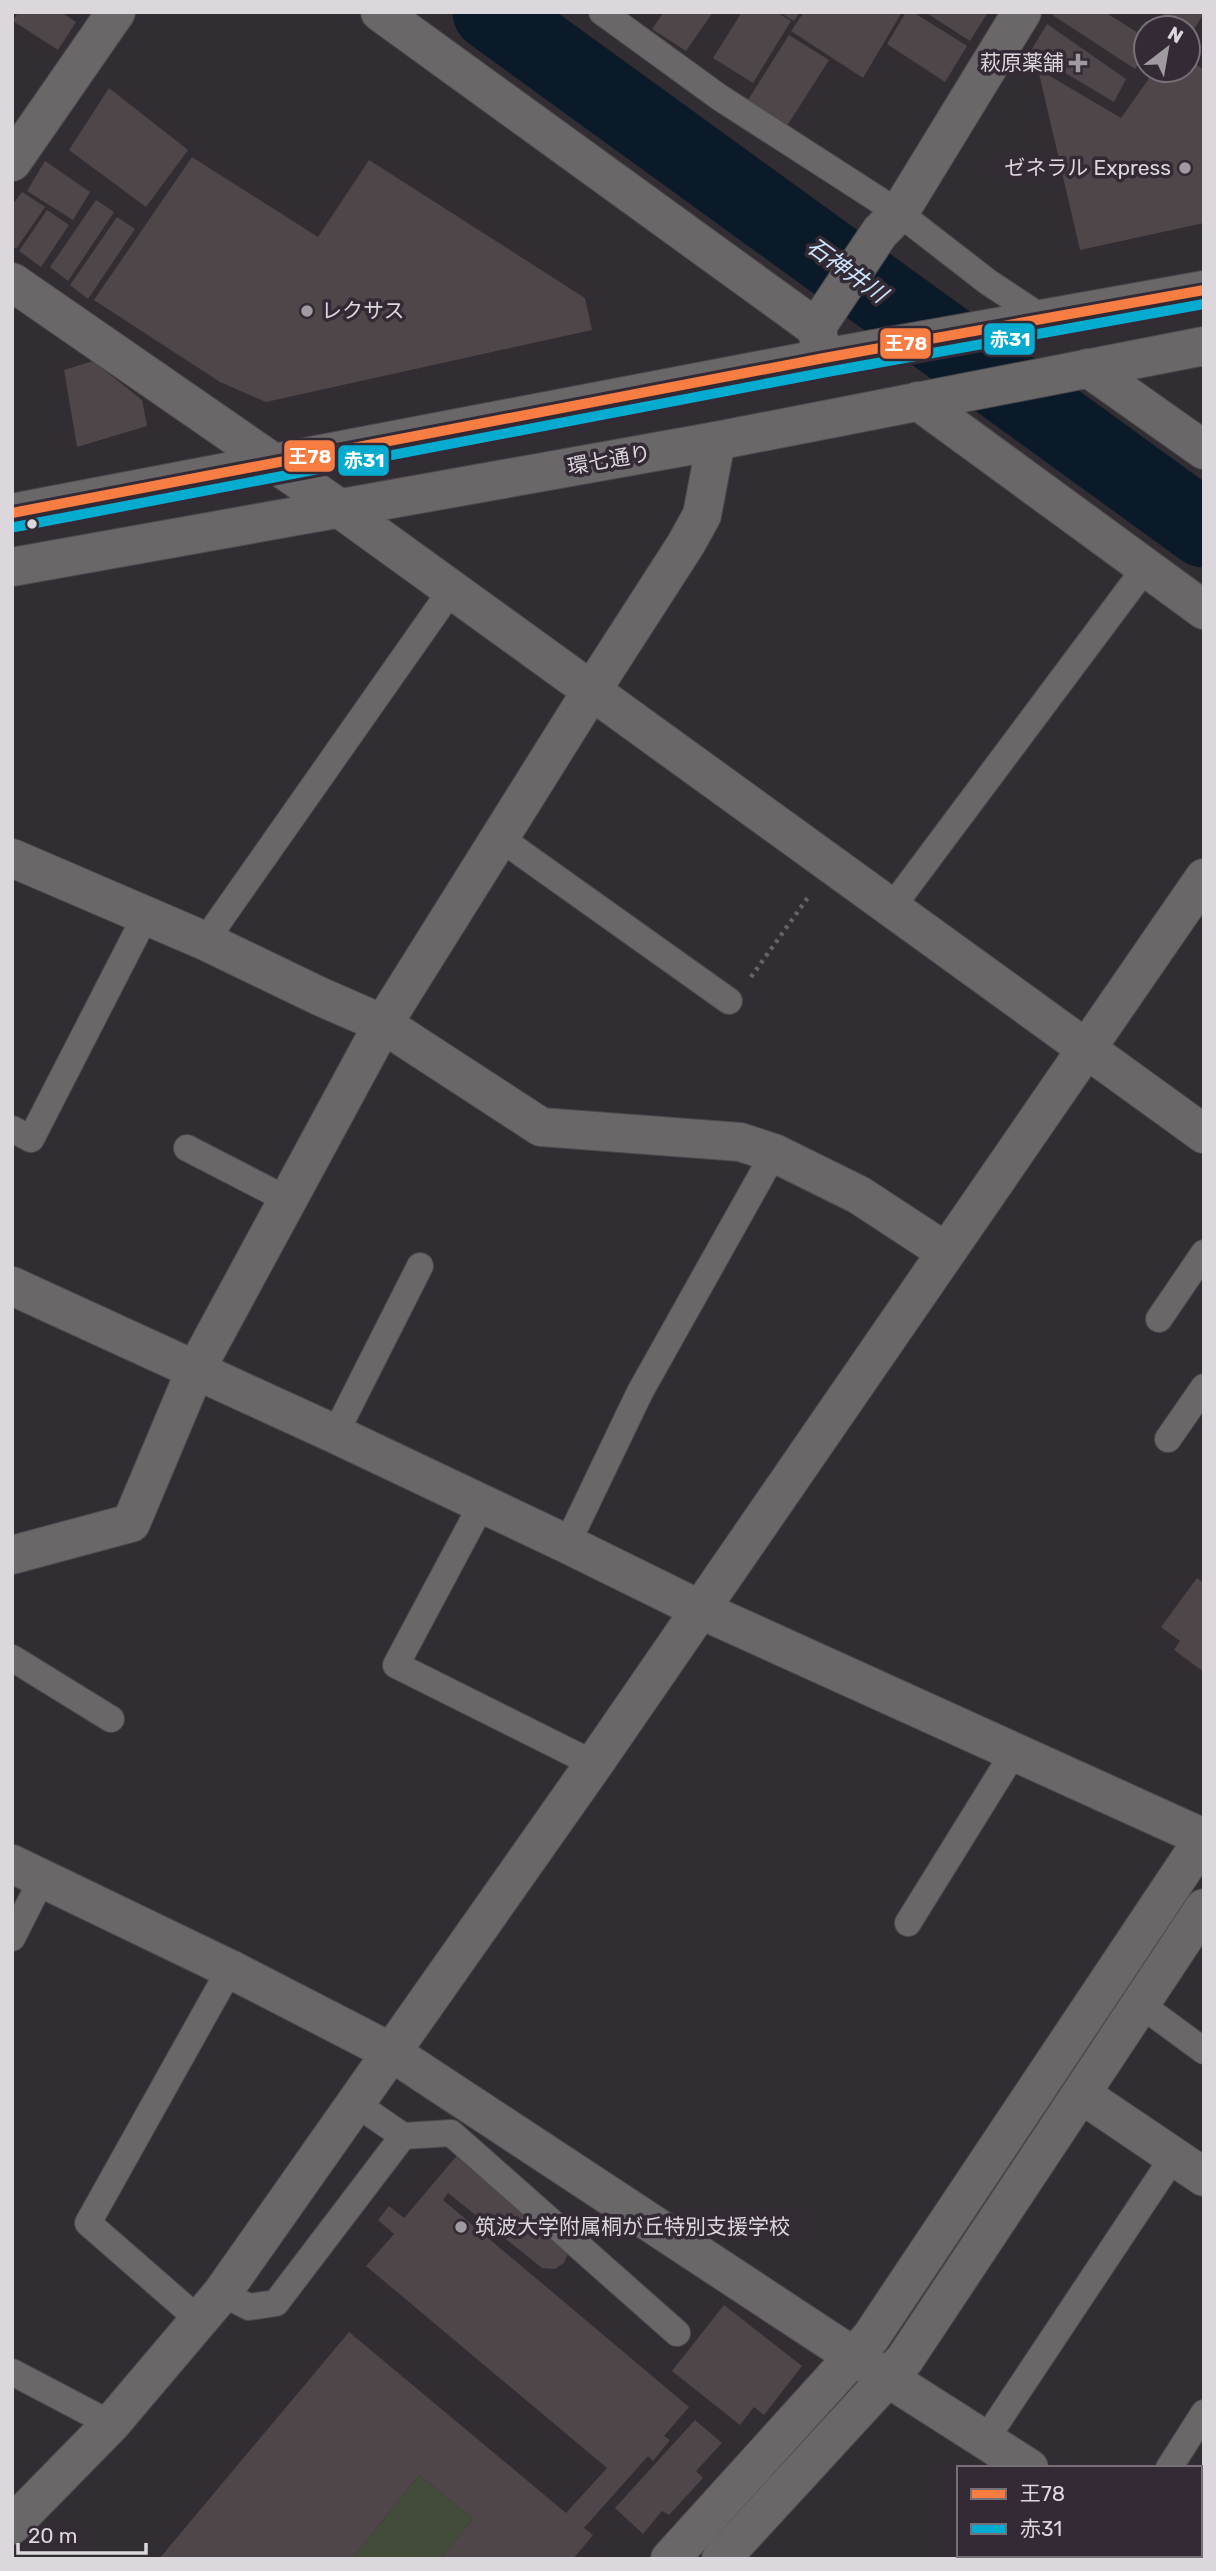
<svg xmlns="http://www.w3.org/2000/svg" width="1216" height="2571" viewBox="0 0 1216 2571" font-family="Rubik,'Noto Sans JP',sans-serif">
<rect width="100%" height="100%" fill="#322d32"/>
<!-- green -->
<path fill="#434c3a" d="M419,2475L473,2519L440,2559H352Z"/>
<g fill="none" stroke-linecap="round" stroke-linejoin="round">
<!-- river -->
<path stroke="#0a1a29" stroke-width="77" d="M491,12L1204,529"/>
</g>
<!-- building -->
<g fill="#4e4648">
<path d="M18,12H61L76,22L58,50L13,21Z"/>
<path d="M664,12H713L686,51L652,29Z"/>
<path d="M742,12H776L791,21L753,83L713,58Z"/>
<path d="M779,12H800L794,21Z"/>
<path d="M804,12H902L863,78L791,31Z"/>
<path d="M906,12H913L967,46L945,82L887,44Z"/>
<path d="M925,12H988L970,41Z"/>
<path d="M1053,12H1105L1146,38V53L1135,69L1051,14Z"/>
<path d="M1165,12H1204V13L1191,34L1188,28H1183L1163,14Z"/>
<path d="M1047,24L1126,79L1114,102L1030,52Z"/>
<path d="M789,35L829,60L787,126L748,100Z"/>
<path d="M1188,59L1204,70V223L1080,250L1038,69L1121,118L1155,70H1188Z"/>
<path d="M109,88L188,150L146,207L69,150Z"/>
<path d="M192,157L318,237L369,160L585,298L592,330L266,402L220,382L94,300Z"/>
<path d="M45,161L90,192L73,220L27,191Z"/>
<path d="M22,192L45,207L16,249L12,246V205Z"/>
<path d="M96,200L114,212L68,281L50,267Z"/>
<path d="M47,210L69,225L41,267L19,251Z"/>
<path d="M117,217L135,229L88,299L70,285Z"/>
<path d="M93,361L142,400L147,426L77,447L64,370Z"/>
<path d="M1197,1578L1204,1583V1672L1174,1650L1180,1641L1161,1627Z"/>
<path d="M460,2152L568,2253L564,2263L555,2269L542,2268L448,2193L443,2200L689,2407L664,2436L670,2440L653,2461L648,2456L584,2528L593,2535L573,2559H440L473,2519L419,2475L352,2559H159L349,2332L566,2513L607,2468L366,2266L394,2234L378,2220L389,2206L404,2218Z"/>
<path d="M724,2305L802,2366L764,2415L754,2407L740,2425L672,2371Z"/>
<path d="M695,2420L722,2443L696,2471L703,2478L669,2515L662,2511L643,2534L615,2508Z"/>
</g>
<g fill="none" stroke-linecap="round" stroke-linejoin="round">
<!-- service casing -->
<g stroke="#4c494d" stroke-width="28">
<g id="service">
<path d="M602,12L719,97L899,213L988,282L1044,319"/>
<path d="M500,838L729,1001"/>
<path d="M892,907L1146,567"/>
<path d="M205,941L452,589"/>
<path d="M12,1129L31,1139L146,915"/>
<path d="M187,1148L286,1199"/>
<path d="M1159,1319L1204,1253"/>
<path d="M335,1434L420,1266"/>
<path d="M1168,1439L1204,1387"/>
<path d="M482,1504L396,1665L594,1764"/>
<path d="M567,1544L640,1392L774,1153"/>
<path d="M12,1658L111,1719"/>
<path d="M908,1923L1014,1752"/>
<path d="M12,1938L43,1877"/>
<path d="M1140,2004L1204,2051"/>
<path d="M403,2136L451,2133L677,2333"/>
<path d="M222,2293L249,2307L276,2303L403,2136L355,2103"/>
<path d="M198,2319L88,2223L230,1969"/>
<path d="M12,2372L111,2424"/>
<path d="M986,2439L1174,2156"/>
<path d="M1169,2468L1204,2413"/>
</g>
</g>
<!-- minor casing -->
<g stroke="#4c494d" stroke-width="40">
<g id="minor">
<path d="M380,12L816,328L824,358"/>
<path d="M12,162L116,12"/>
<path d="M12,282L339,508L1204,1134"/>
<path d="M816,328L880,232L899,213"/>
<path d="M1088,368L1204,450"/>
<path d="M918,401L1204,610"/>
<path d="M12,858L205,941L319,996L383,1024L541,1127L740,1142L774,1153L859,1195L946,1252"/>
<path d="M12,1286L335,1434L567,1544L699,1609L1204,1838"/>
<path d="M12,1555L131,1523L195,1371L383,1024L592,690L686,544L702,515L716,441"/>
<path d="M12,1864L230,1969L391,2052L830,2341L1029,2468"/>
<path d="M1081,2094L1204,2177"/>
<path d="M12,2525L111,2424L222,2293L594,1764L1204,878"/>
<path d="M1160,2555L1165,2559"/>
</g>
</g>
<!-- tertiary casing -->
<g stroke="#4c494d" stroke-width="40">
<g id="tertiary">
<path d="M899,213L1022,12"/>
<path d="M670,2559L871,2337L1204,1838"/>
<path d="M721,2559L905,2359L1204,1908"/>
</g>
</g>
<!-- primary casing -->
<g stroke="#4c494d" stroke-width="40">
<g id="primary">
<path d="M12,513L824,358L1204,290"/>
<path d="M12,567L716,441L1204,346"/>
</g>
</g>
<!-- path -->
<path stroke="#666365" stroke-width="4.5" stroke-dasharray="3.5 5" stroke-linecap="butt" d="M751,977L809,896"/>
<!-- service -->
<use href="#service" stroke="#696768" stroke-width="26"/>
<!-- minor -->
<use href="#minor" stroke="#696768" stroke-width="38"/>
<!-- tertiary -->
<use href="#tertiary" stroke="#696768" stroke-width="38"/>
<!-- primary -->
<use href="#primary" stroke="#6a6769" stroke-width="38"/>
<!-- bus-1 casing -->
<g stroke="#342a35" stroke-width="16">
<path id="bus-1" d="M12,513L824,358L1204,290"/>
</g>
<!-- bus-2 casing -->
<g stroke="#342a35" stroke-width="16">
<path id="bus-2" d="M15,527L827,372L1204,304"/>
</g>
<!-- bus-1 -->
<use href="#bus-1" stroke="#f77d43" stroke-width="10"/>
<!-- bus-2 -->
<use href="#bus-2" stroke="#06acd0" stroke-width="10"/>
</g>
<!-- markers -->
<g fill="#a09ba1" stroke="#342a35" stroke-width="2.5">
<path d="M1074.5 52.5h7v7h7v7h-7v7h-7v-7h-7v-7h7z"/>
<circle cx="1185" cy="168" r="7"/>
<circle cx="307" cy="311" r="7"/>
<circle cx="461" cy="2227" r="7"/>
</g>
<circle fill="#dcd6dd" stroke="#342a35" stroke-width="2.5" cx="32" cy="524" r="6"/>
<g text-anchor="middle" stroke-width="7" stroke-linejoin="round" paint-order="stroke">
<!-- poi labels -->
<g font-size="21" fill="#dcd6dd" stroke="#342a35" text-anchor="end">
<text x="1064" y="70">萩原薬舗</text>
<text x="1171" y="175">ゼネラル Express</text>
<text x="321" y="318" text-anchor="start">レクサス</text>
<text x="475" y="2234" text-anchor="start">筑波大学附属桐が丘特別支援学校</text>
</g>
<!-- street labels -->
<g font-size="21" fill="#dcd6dd" stroke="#342a35">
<text transform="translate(609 460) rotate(-10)" y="7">環七通り</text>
</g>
<!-- water labels -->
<g font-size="23" font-style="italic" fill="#cbe4fc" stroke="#342a35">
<text transform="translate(847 270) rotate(36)" y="8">石神井川</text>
</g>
</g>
<g stroke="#342a35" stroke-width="2.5">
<rect x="983" y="322" width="53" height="34" rx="7" fill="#06acd0"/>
<rect x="879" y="327" width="53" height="33" rx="7" fill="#f77d43"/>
<rect x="283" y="439" width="53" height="34" rx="7" fill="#f77d43"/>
<rect x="337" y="444" width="53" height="33" rx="7" fill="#06acd0"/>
</g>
<g font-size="19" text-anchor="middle" font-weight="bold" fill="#fff">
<text x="1010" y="346">赤31</text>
<text x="906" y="350">王78</text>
<text x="310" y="463">王78</text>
<text x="364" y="467">赤31</text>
</g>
<!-- border -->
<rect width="1216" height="2571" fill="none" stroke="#dcd6dd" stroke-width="28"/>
<!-- legend -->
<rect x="957" y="2466" width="245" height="91" fill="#342a35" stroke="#776f78" stroke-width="2"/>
<rect x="971" y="2489" width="35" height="10" fill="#f77d43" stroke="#776f78" stroke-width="2"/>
<text x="1020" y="2501" font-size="21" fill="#dcd6dd">王78</text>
<rect x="971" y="2524" width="35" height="10" fill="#06acd0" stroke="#776f78" stroke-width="2"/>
<text x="1020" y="2536" font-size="21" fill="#dcd6dd">赤31</text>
<!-- north arrow -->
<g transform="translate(1167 49) rotate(31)"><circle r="33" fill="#342a35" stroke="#776f78" stroke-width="2"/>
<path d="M0-5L12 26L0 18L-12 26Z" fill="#a09ba1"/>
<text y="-10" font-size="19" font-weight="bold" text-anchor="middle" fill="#dcd6dd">N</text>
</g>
<!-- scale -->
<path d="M18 2543v10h128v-10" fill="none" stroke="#dcd6dd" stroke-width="3.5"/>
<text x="28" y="2543" font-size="21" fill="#dcd6dd" stroke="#342a35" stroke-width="5" paint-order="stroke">20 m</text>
</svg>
